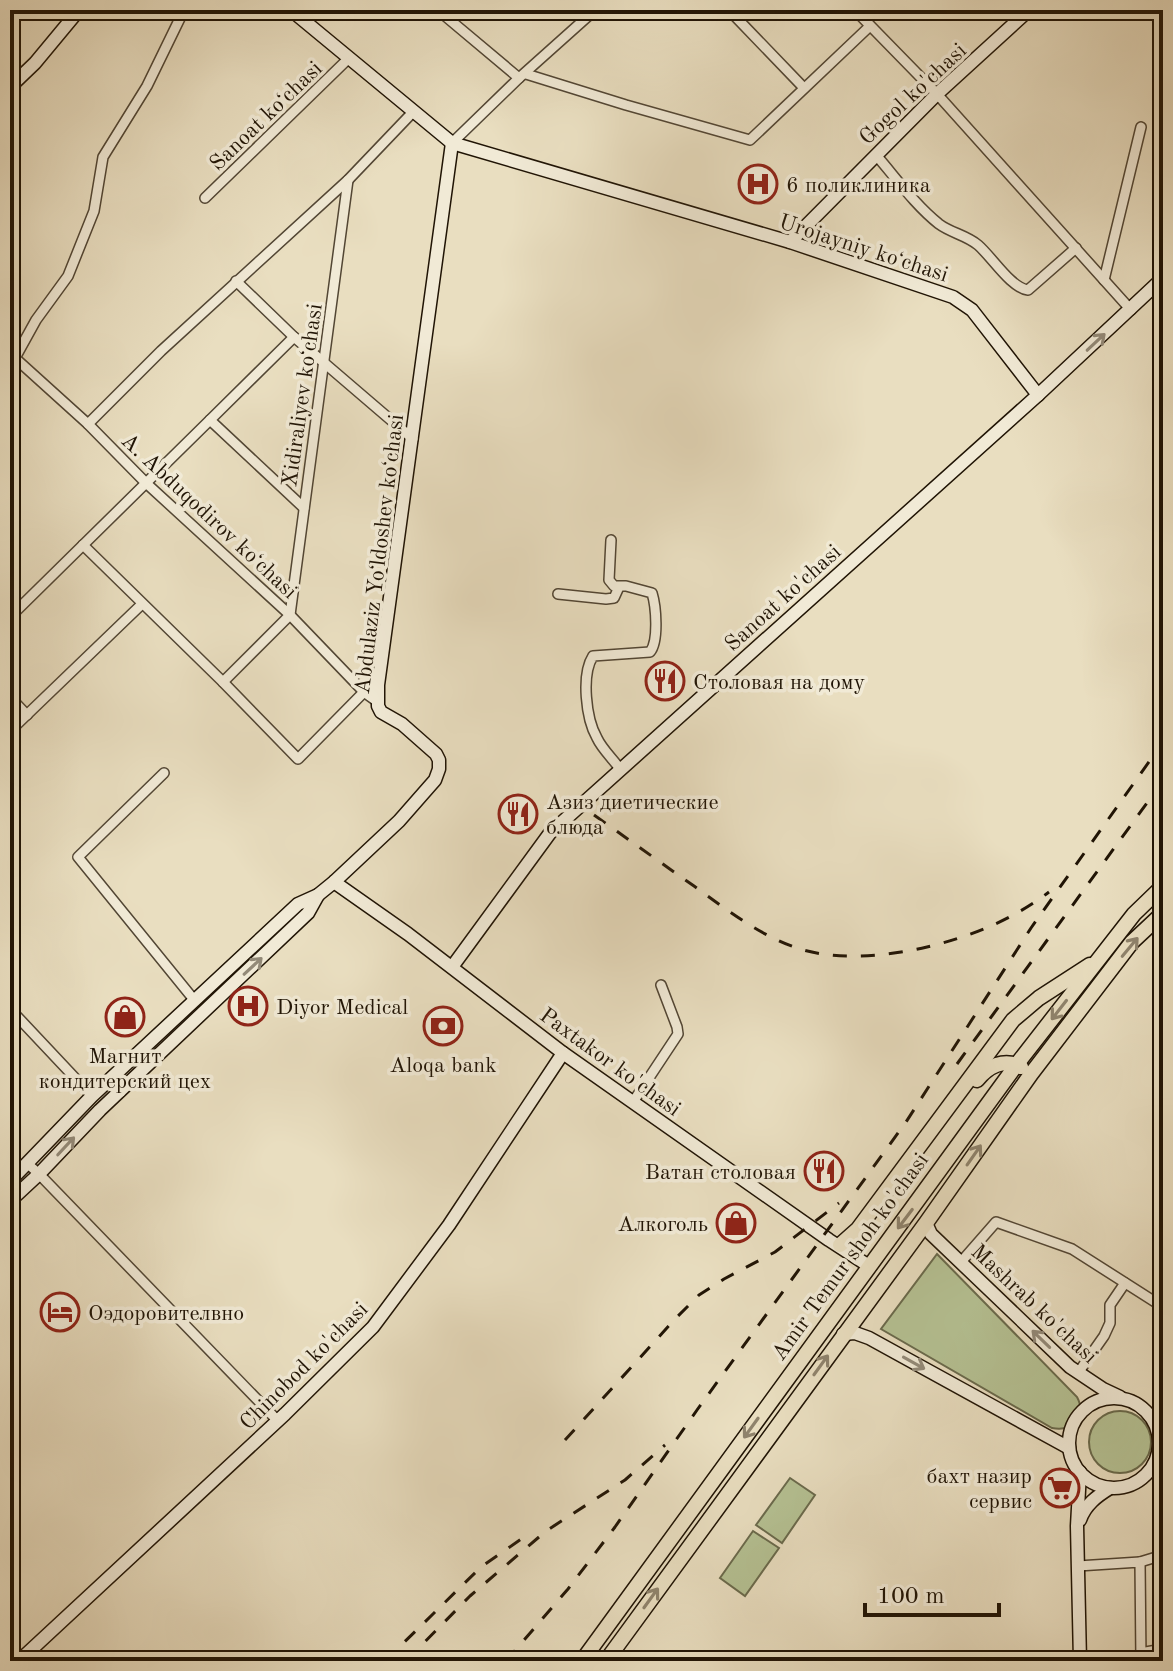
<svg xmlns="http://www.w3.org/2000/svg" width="1173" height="1671" viewBox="0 0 1173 1671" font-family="'Old Standard TT',serif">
<rect width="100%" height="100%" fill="#e9dec0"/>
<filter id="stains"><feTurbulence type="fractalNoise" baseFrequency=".0025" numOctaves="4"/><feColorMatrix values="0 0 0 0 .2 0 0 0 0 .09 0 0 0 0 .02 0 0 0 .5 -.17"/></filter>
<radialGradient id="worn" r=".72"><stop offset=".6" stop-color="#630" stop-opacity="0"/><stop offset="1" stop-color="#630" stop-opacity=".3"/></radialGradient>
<!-- green -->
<g fill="#b5c193" stroke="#6a6a4c" stroke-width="2">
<path d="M937,1254L1077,1397C1087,1416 1073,1432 1052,1428L881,1329Z"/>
<circle cx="1120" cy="1442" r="31"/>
<path d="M790,1478L815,1495L782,1543L756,1525Z"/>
<path d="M753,1531L779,1548L745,1596L720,1578Z"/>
</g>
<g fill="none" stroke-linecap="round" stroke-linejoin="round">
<!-- street casing -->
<g stroke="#524634" stroke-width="12">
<g id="street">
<path d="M438,10L519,78L595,10"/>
<path d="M729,10L804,88"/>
<path d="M855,10L937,94L1131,310"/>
<path d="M1011,10L1019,20"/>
<path d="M526,74L626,105L750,140L870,26"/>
<path d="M452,143L519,78"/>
<path d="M876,155C896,178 915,205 939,224C951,233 966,235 978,245C992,257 1011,288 1028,290L1076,248"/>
<path d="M205,198L349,58"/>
<path d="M1104,280L1141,127"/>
<path d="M236,281L294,337L413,439"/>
<path d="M294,337L210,420L304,508"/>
<path d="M15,358L88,424L146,483L290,615L364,692L378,702"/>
<path d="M10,371L15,358L36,320L68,276L94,211L103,157L147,86L184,10"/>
<path d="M88,424L161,351L348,180L413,112"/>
<path d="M611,540L609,580L614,586H626L652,593C656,606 659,641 650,652L593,656C581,675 586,719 597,738C602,749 613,759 620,769"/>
<path d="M83,545L223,682L298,759L364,692"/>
<path d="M558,594L606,599L614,598L619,587"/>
<path d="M10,617L210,420"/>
<path d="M223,682L290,615L348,180"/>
<path d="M10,697L27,715"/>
<path d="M10,731L142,604"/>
<path d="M164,773L78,857L195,1001"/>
<path d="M10,1013L12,1011L92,1096"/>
<path d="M633,1102L678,1034L677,1027L661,985"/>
<path d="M1163,1102L1160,1107L1163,1110"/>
<path d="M28,1164L39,1174L277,1420"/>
<path d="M961,1262L996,1222L1072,1249L1163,1307"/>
<path d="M1078,1373L1104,1336L1110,1323V1305L1125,1283"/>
<path d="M1140,1562L1163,1555"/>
<path d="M1078,1566L1140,1562L1141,1661"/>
<path d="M1140,1653L1163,1649"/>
</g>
</g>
<!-- secondary casing -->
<g stroke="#201405" stroke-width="15">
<g id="secondary">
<path d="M291,10L452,143L790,242L953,297L972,310L1038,395"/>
<path d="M10,87L35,63L79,10"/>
<path d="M790,242L937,94L1029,10"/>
<path d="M334,882L408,934L563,1053L829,1240L869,1266"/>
<path d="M452,967L550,833L1038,395L1163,278"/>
<path d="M10,1181L92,1096L298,904L318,895L334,882L399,821L435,780L439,769V760L436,754L402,724L381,712L378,706V685L452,143"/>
<path d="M10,1201L39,1174L100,1110L308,913L318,895"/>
<path d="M926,1223L931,1234L1070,1367L1103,1389L1120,1397"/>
<path d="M843,1334L855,1333L869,1338L1069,1448"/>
<circle cx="1114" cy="1443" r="45"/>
<path d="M1080,1472L1077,1526L1080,1661"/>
<path d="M1080,1520C1085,1505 1097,1496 1110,1488"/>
<path d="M19,1661L285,1414L373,1327L449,1225L563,1053"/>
</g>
</g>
<!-- primary casing -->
<g stroke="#201405" stroke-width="17">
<g id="primary">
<path d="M977,1080C988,1066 1004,1058 1021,1067"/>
<path d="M840,1245L858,1229L1013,1020L1039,998L1090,965"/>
<path d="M582,1661L1017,1064L1134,914L1163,886"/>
<path d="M606,1661L926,1223L1031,1074L1132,942L1163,913"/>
</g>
</g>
<!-- street -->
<use href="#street" stroke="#f1ead6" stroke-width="9"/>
<!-- secondary -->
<use href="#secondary" stroke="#f1ead6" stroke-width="12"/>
<!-- primary -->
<use href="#primary" stroke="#e9dec0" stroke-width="14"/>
<!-- rail -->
<g stroke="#201405" stroke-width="3" stroke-dasharray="14 14" stroke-linecap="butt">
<path d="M594,815C628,839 661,863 694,886C727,910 760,936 800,949C839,961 887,956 927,947C972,936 1012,920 1049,892"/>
<path d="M957,1064L1163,781"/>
<path d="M565,1440L676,1318L699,1295L724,1279L775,1252L839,1203"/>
<path d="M385,1661L481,1567L530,1533"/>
<path d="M406,1661L470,1596L546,1531L625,1480L665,1445"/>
<path d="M506,1661L568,1589L615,1527L697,1410L906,1122L1031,928L1151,759L1163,746"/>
</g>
</g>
<!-- one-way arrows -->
<defs><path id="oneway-shaft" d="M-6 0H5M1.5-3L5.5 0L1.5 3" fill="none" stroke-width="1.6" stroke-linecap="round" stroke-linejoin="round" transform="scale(2)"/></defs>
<g stroke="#938a78">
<use href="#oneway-shaft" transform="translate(1096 342) rotate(-43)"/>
<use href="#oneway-shaft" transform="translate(253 966) rotate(-43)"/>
<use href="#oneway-shaft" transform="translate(66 1146) rotate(-47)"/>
<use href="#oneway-shaft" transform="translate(1041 1339) rotate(-136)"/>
<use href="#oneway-shaft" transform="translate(914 1363) rotate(29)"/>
</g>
<g stroke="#8f836c">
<use href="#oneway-shaft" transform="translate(1130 947) rotate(-50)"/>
<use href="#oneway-shaft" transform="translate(1059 1010) rotate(128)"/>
<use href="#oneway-shaft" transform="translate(974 1155) rotate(-55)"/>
<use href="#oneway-shaft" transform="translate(905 1219) rotate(127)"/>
<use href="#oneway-shaft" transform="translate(821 1365) rotate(-54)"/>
<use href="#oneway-shaft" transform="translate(751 1428) rotate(126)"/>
<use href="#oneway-shaft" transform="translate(651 1598) rotate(-54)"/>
</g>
<!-- icons -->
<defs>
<g id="hospital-ring" transform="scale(2)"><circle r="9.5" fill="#f1ead6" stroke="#8f2418" stroke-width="1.5"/><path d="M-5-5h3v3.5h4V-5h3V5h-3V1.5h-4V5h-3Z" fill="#8f2418"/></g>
<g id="restaurant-ring" transform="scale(2)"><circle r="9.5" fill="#f1ead6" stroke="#8f2418" stroke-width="1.5"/><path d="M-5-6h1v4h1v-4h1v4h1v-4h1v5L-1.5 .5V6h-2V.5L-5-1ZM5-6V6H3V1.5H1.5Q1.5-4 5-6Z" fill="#8f2418"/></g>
<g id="shop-ring" transform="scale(2)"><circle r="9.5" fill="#f1ead6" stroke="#8f2418" stroke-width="1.5"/><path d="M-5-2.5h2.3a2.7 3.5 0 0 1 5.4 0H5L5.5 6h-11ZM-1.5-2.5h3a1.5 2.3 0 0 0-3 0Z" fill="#8f2418"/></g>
<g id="bank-ring" transform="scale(2)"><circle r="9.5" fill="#f1ead6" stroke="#8f2418" stroke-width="1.5"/><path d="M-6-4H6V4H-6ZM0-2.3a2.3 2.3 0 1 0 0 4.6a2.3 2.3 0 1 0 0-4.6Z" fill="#8f2418"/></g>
<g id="hotel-ring" transform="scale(2)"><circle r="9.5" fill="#f1ead6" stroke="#8f2418" stroke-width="1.5"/><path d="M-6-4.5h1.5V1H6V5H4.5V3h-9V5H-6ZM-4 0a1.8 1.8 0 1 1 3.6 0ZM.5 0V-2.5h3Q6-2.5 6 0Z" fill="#8f2418"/></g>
<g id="supermarket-ring" transform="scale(2)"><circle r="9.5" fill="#f1ead6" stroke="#8f2418" stroke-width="1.5"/><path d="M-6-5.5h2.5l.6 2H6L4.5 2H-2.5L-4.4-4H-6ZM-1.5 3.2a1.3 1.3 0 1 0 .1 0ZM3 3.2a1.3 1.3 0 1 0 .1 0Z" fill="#8f2418"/></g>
</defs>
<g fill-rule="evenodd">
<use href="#hospital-ring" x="758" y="184"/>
<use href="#restaurant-ring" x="665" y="681"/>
<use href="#restaurant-ring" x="518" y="814"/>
<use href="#hospital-ring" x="248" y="1006"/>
<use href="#shop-ring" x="125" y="1017"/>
<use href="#bank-ring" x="443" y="1026"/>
<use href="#restaurant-ring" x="824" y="1171"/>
<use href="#shop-ring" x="736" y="1223"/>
<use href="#hotel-ring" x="60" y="1312"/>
<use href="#supermarket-ring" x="1060" y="1488"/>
</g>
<g text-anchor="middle" stroke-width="7" stroke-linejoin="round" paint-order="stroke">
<!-- street labels -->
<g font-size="22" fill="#201405" stroke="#f1ead6">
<text transform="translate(912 93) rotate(-43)" y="8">Gogol ko'chasi</text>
<text transform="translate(265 115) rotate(-44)" y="8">Sanoat koʻchasi</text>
<text transform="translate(864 247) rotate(18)" y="8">Urоjayniy koʻchasi</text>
<text transform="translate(301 395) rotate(-82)" y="8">Xidiraliyev koʻchasi</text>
<text transform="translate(210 515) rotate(43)" y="8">A. Abduqodirov koʻchasi</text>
<text transform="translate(378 554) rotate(-83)" y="8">Abdulaziz Yoʻldoshev koʻchasi</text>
<text transform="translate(782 597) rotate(-42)" y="8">Sanoat ko'chasi</text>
<text transform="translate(611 1061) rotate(36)" y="8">Paxtakor ko'chasi</text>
<text transform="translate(849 1256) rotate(-54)" y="8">Amir Temur shoh ko'chasi</text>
<text transform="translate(1035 1303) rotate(43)" y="8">Mashrab ko'chasi</text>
<text transform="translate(303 1365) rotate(-45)" y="8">Chinobod ko'chasi</text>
</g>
<!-- poi labels -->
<g font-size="22" fill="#201405" stroke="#f1ead6" text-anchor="start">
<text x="786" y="192">6 поликлиника</text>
<text x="693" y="689">Столовая на дому</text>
<text x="546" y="809">Азиз диетические<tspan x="546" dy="25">блюда</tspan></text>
<text x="276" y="1014">Diyor Medical</text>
<text x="125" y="1063" text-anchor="middle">Магнит<tspan x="125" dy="25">кондитерский цех</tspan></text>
<text x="443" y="1072" text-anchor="middle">Aloqa bank</text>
<text x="796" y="1179" text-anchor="end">Ватан столовая</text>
<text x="708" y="1231" text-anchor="end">Алкоголь</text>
<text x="88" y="1320">Оэдоровителвно</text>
<text x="1032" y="1483" text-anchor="end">бахт назир<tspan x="1032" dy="25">сервис</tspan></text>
</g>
</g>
<!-- margin -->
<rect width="1173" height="1671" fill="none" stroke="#e9dec0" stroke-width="40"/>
<rect x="12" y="12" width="1149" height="1647" fill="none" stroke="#201405" stroke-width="4"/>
<rect x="20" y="20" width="1133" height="1631" fill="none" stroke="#201405" stroke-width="2"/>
<!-- scale -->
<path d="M865 1603v12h134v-12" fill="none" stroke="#201405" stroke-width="4"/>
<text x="877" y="1603" font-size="24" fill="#201405" stroke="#f1ead6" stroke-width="6" paint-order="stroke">100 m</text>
<rect width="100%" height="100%" filter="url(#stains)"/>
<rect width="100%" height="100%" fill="url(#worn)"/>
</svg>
